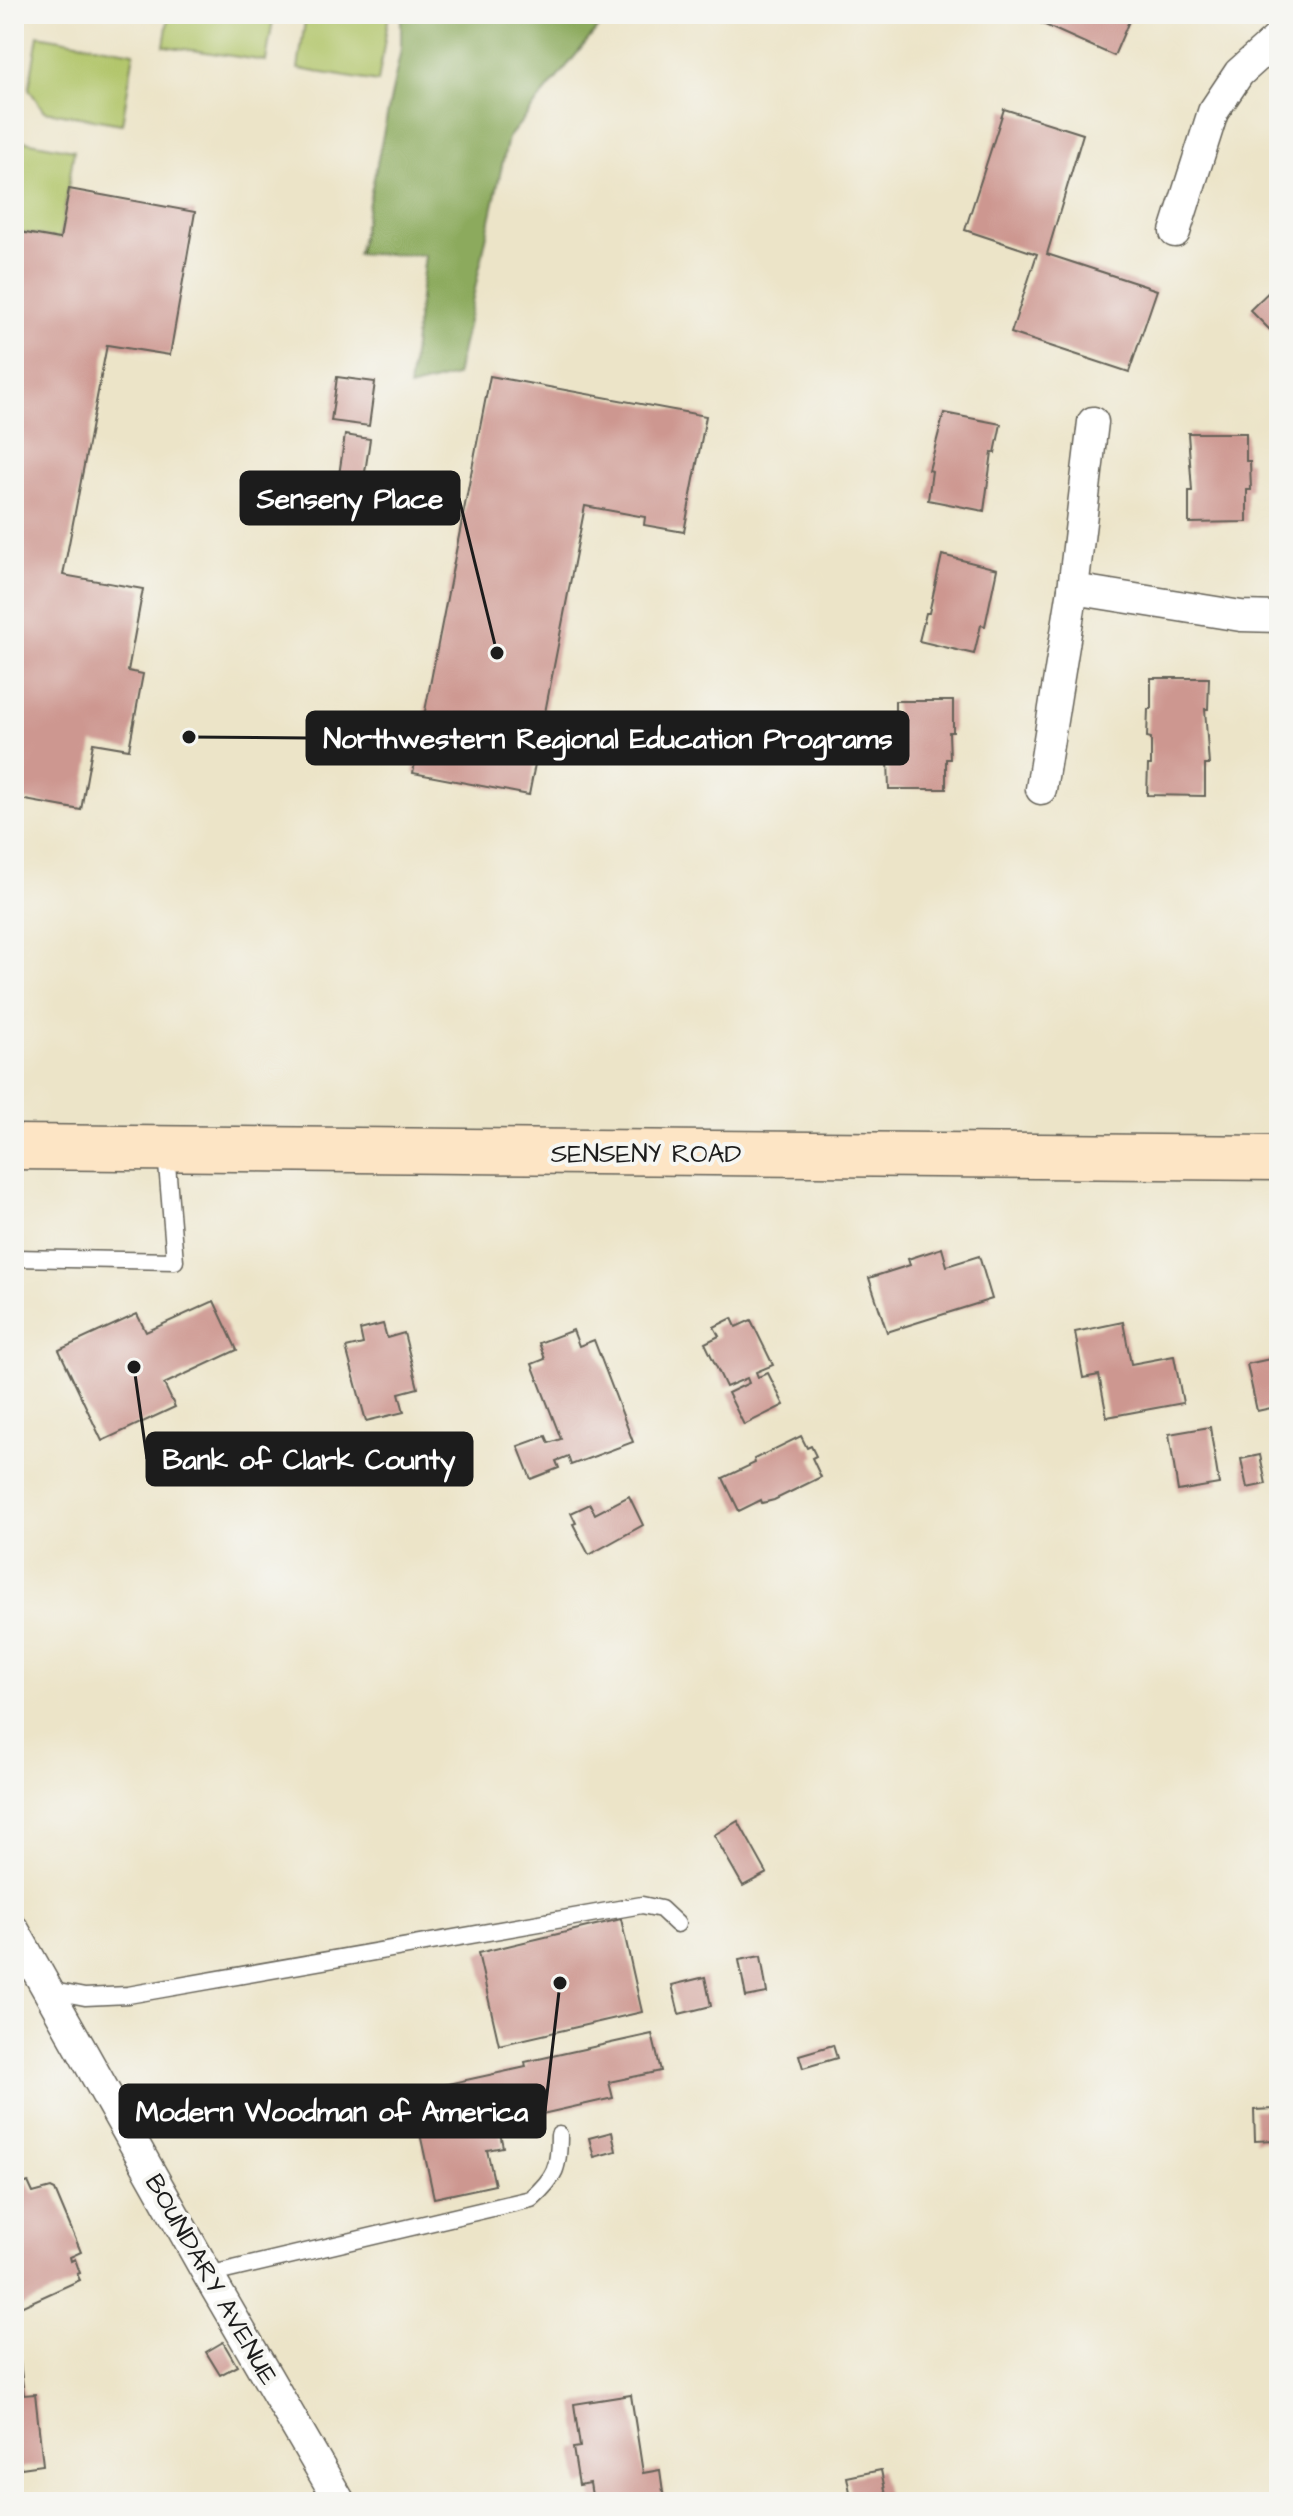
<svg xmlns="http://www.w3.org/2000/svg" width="1293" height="2516" viewBox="0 0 1293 2516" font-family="'Architects Daughter',sans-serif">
<rect width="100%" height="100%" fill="#f6f6f2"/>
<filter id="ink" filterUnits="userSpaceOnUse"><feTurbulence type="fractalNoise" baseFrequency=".0125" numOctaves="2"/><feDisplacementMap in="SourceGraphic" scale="16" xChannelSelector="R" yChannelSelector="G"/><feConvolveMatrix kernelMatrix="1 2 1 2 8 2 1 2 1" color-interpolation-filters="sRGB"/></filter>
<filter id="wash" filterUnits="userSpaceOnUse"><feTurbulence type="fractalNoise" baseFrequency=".006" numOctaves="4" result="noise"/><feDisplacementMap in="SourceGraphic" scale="32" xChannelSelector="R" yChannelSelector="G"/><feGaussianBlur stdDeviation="1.8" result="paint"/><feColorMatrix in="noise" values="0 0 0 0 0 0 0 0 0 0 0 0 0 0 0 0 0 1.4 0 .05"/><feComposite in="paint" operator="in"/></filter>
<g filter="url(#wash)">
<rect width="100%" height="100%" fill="#ece4c8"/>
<!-- green -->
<g fill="#b1c569" stroke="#667042" stroke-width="2">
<path d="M169,14H274L266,61L164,46Z"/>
<path d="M306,14H389L378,82L298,69Z"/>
<path d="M38,35L134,52L122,124L44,111L29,89Z"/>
<path d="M14,139L74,150L60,239L14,231Z"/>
</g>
<!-- forest -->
<path fill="#8caa5d" stroke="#54633c" stroke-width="2" d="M401,14H598L602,23L508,138L456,376L409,388L425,255L358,254L401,49Z"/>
<g id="blocks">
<!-- building -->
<g fill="#cd9790">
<path d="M1039,14H1132L1114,56L1036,21Z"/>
<path d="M1004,109L1083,134L1047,254L1157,290L1129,372L1011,333L1037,254L965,230Z"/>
<path d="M69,189L195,212L170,355L107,345L63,575L143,589L128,671L143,674L129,749L93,743L81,810L14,798V231L60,239Z"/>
<path d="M1279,282V339L1250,310Z"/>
<path d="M490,376L706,416L684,532L644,525L645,517L585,506L529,795L413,773Z"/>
<path d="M337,377L375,382L369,426L331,421Z"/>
<path d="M944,413L1001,424L995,453L992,452L984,511L928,500L932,471L929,470Z"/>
<path d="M1188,433H1246V461H1250L1251,490H1247V522L1189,523V491H1192Z"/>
<path d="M345,435L370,439L364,479L339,475Z"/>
<path d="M942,555L997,569L985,626L981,625L974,654L919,641L926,613H929Z"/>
<path d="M1151,678H1209L1208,709H1205L1209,765H1205V796L1147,795L1148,765H1151V738L1147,737L1148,709H1151Z"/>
<path d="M895,701H953V732H949L950,759H946V789H889L888,759L892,758V731H895Z"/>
<path d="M942,1248L947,1266L979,1256L992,1299L887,1332L869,1278L910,1265L908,1259Z"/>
<path d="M214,1301L237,1350L164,1384L175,1407L102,1441L59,1350L137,1314L146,1332Z"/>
<path d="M732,1318L736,1327L751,1320L773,1365L756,1372L758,1377L768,1373L784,1405L744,1425L728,1393L749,1383L747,1378L726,1387L705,1343L719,1336L714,1327Z"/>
<path d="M1123,1322L1131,1364L1174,1356L1183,1403L1107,1417L1099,1375L1083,1378L1075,1332Z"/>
<path d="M383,1324L387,1338L404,1333L418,1388L399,1393L404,1412L366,1421L346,1348L363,1344L360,1330Z"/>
<path d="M573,1330L579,1346L594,1340L633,1442L571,1465L568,1456L556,1461L559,1468L531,1479L518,1446L546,1436L549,1443L561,1439L532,1364L545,1359L539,1343Z"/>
<path d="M1279,1357V1429L1275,1430L1271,1408L1257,1411L1247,1364Z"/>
<path d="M1210,1427L1219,1484L1178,1491L1169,1434Z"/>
<path d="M801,1436L807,1448L811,1446L816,1456L812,1458L821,1477L774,1500L762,1503L761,1500L739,1511L723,1478L755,1463L754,1459Z"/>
<path d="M1260,1455L1266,1484L1247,1488L1241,1459Z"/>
<path d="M629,1496L643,1525L589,1555L573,1524L576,1523L571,1513L590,1504L595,1514Z"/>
<path d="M738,1821L767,1873L743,1886L714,1835Z"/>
<path d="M621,1919L642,2012L499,2045L478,1953Z"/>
<path d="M761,1956L767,1993L746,1997L739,1960Z"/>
<path d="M705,1977L711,2006L679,2014L672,1985Z"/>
<path d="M652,2034L661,2071L609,2082L613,2098L498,2124L503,2147L487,2150L495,2185L434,2198L411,2092L526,2067L525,2062Z"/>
<path d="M833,2045L837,2058L803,2068L799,2055Z"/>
<path d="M1274,2093H1279V2143H1274V2140L1255,2141L1254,2110L1274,2109Z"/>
<path d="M612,2132L616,2151L594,2157L589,2138Z"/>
<path d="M28,2182L33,2193L51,2188L55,2190L81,2252L70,2257L71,2261L75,2259L80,2273L77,2274L80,2280L14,2310V2188Z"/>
<path d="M223,2342L237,2366L220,2375L206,2352Z"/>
<path d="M14,2361H20L24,2395L35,2394L43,2465L14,2469Z"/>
<path d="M631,2395L643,2473L660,2470L664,2499L643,2502H593L590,2483L579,2485L573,2448L580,2447L574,2404Z"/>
<path d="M881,2470L886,2495L852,2502L847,2477Z"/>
</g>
</g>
</g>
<g filter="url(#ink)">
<use href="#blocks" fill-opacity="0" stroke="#656258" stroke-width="2"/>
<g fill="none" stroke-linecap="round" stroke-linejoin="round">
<!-- service casing -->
<g stroke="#656258" stroke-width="19">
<g id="service">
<path d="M14,1258L175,1261L166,1152"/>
<path d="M48,1990L85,1997L128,1995L642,1905L661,1909L677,1924"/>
<path d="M208,2275L531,2199C556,2177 559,2167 559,2135"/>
</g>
</g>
<!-- minor casing -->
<g stroke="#656258" stroke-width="33">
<g id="minor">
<path d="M1175,232L1213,112L1239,73L1279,37"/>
<path d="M1073,589L1093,422"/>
<path d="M1041,789L1073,589L1241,616L1279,617"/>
<path d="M14,1930L208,2275L340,2502"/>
</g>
</g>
<!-- secondary casing -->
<g stroke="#656258" stroke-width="47">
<path id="secondary" d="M14,1147L1279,1158"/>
</g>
<!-- service -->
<use href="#service" stroke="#fff" stroke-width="16"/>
<!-- minor -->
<use href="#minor" stroke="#fff" stroke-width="30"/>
<!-- secondary -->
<use href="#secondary" stroke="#fde5c5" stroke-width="44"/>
</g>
</g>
<g text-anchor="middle" stroke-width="8" stroke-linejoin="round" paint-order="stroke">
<!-- street labels -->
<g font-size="26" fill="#1c1c1c" stroke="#f6f6f2">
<text x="646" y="1162">SENSENY ROAD</text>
<text transform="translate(212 2279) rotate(60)" y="9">BOUNDARY AVENUE</text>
</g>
</g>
<!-- callouts -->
<path fill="none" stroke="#1c1c1c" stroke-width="3" d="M497 653L459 498M189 737L307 738M134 1367L147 1459M560 1983L545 2111"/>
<g fill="#1c1c1c" stroke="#f6f6f2" stroke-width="3">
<circle cx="497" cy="653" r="8"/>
<circle cx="189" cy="737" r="8"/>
<circle cx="134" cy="1367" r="8"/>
<circle cx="560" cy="1983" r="8"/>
</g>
<g fill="#1c1c1c" stroke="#1c1c1c" stroke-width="3">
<rect x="241" y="472" width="218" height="52" rx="8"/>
<rect x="307" y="712" width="601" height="52" rx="8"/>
<rect x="147" y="1433" width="325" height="52" rx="8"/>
<rect x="120" y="2085" width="425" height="52" rx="8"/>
</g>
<g font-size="28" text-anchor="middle" font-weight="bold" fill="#fff">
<text x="350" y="508">Senseny Place</text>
<text x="608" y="748">Northwestern Regional Education Programs</text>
<text x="309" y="1469">Bank of Clark County</text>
<text x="332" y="2121">Modern Woodman of America</text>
</g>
<!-- margin -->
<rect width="1293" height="2516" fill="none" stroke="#f6f6f2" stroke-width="48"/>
</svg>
